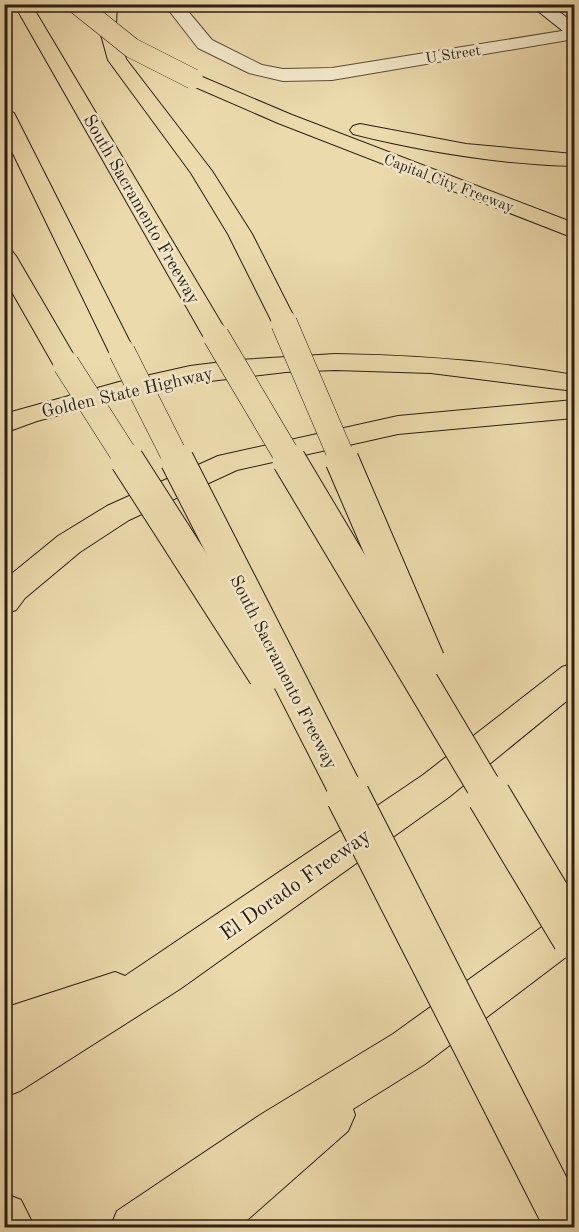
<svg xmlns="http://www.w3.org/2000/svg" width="579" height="1232" viewBox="0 0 579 1232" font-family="'Old Standard TT',serif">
<rect width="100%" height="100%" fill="#ecdaac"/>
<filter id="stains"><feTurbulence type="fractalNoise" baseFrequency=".00333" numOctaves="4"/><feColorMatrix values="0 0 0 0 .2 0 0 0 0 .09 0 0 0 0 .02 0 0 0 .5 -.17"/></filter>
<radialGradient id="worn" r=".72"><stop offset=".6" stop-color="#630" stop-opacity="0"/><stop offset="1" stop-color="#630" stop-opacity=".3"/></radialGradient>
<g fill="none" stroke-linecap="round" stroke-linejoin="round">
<!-- minor casing -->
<g stroke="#5a4c3b" stroke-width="2">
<path id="minor" d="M164,4H182L212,40L262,65L283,69L332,68L574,29V39L332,80L283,81L249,73L198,48Z"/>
</g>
<!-- secondary casing -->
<g stroke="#2a1d15" stroke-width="2">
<path id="secondary" d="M529,4H549L574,23V36L568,35Z"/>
</g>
<!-- motorway casing -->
<g stroke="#2a1d15" stroke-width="2">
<g id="motorway">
<path d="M14,4H31L229,336L225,341L216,344L207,341L203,336Z"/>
<path d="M99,4H117L116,24L126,59L212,171L252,234L297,323L293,328L284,331L275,328L228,234L191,173L108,60L98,24Z"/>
<path d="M193,73L292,115L574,223V238L278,123L186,83L183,79Z"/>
<path d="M4,107L14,113L135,352L131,358L122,360L113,358L109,352L4,135Z"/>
<path d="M360,124L466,144L574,154V166C500,164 425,152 353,134L350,130L353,126Z"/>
<path d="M4,249L12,251L16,256L79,364L75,370L66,372L57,370L53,364L4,278Z"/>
<path d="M335,354C415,355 495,361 574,375V391L431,373L335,370L286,372L169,386L37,421L4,433V414L119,382L190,366L238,360Z"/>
<path d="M574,400V418L398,434L237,470L129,520L80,552L25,598L16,610L4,614V580L58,536L107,506L218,456L398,416Z"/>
<path d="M574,663V695L449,797L180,989L20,1091L4,1097V1008L115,972L125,976L423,775L562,667Z"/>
<path d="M574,908V951L425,1064L353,1109L355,1115L348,1131L238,1228H110L117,1211L260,1115L393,1034L560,914Z"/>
<path d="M4,1193L21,1200L35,1228H4Z"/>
</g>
</g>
<!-- minor -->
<use href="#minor" fill="#f3e7c9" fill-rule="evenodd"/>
<!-- secondary -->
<use href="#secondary" fill="#f3e7c9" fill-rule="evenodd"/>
<!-- motorway -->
<use href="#motorway" fill="#ecdaac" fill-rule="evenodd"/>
<!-- motorway-bridge-far3 casing -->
<g stroke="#2a1d15" stroke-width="21" stroke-linecap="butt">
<path id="motorway-bridge-far3" d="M77,4L132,48L193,79"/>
</g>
<!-- motorway-bridge-far2 casing -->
<g stroke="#2a1d15" stroke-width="27" stroke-linecap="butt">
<g id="motorway-bridge-far2">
<path d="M284,323L343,461"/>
<path d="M216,336L290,461"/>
<path d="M122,352L177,461"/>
<path d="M66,364L128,461"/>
</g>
</g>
<!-- motorway-bridge-far1 casing -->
<g stroke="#2a1d15" stroke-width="35" stroke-linecap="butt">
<g id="motorway-bridge-far1">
<path d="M127,460L265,675"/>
<path d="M177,460L349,797"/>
<path d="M289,460L490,797"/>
<path d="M342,460L428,660"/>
</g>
</g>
<!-- motorway-bridge casing -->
<g stroke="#2a1d15" stroke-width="45" stroke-linecap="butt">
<g id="motorway-bridge">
<path d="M348,796L568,1228"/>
<path d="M489,796L574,938"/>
</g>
</g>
<!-- motorway-bridge-far3 -->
<use href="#motorway-bridge-far3" stroke="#ecdaac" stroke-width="20"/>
<!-- motorway-bridge-far2 -->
<use href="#motorway-bridge-far2" stroke="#ecdaac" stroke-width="26"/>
<!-- motorway-bridge-far1 -->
<use href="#motorway-bridge-far1" stroke="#ecdaac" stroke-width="33"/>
<!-- motorway-bridge -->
<use href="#motorway-bridge" stroke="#ecdaac" stroke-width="43"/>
</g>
<g text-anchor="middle" stroke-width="5" stroke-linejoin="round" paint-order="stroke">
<!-- far-street labels -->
<g font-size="15" fill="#2a1d15" stroke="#f3e7c9">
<text transform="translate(453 54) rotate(-9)" y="5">U Street</text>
<text transform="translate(449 183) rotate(21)" y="5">Capital City Freeway</text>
</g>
<!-- street labels -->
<g font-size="18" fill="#2a1d15" stroke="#f3e7c9">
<text transform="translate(142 209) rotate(60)" y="6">South Sacramento Freeway</text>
<text transform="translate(127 392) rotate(-13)" y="6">Golden State Highway</text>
<text transform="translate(284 672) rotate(63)" y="6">South Sacramento Freeway</text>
</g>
<!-- near-street labels -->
<g font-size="21" fill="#2a1d15" stroke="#f3e7c9">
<text transform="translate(295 884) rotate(-35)" y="7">El Dorado Freeway</text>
</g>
</g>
<!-- margin -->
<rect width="579" height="1232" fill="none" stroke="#ecdaac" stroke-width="24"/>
<rect x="6" y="6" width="567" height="1220" fill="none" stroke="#2a1d15" stroke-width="3"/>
<rect x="12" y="12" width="555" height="1208" fill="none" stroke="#2a1d15" stroke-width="1.5"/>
<rect width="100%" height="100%" filter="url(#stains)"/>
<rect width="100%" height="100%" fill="url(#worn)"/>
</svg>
